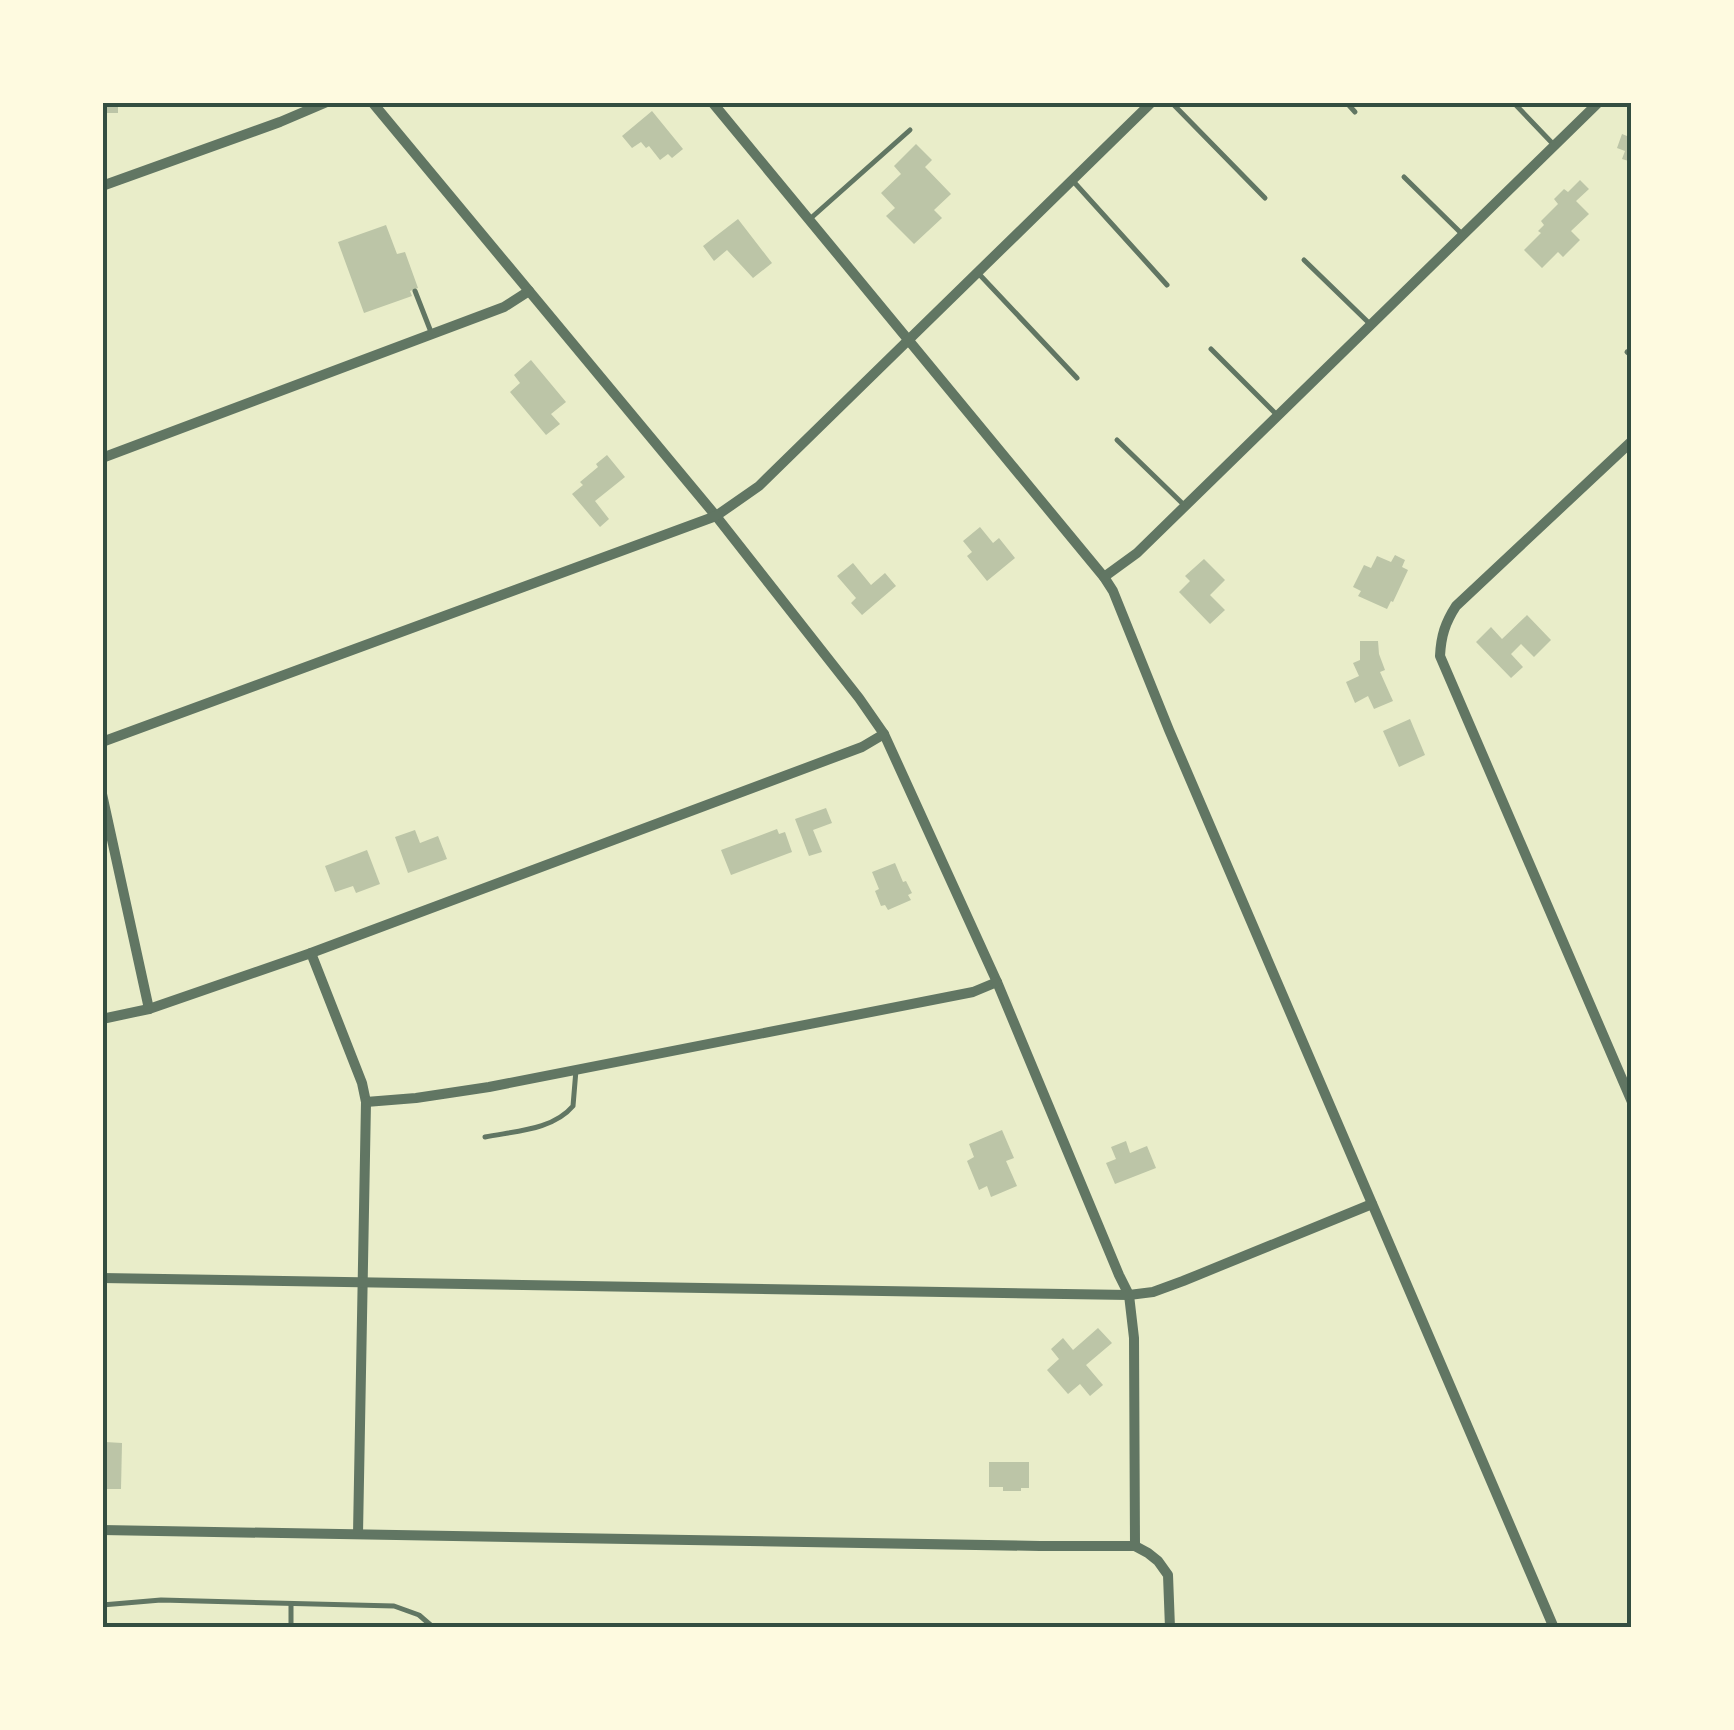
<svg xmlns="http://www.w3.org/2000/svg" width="1734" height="1730" viewBox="0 0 1734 1730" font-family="'Golos Text',sans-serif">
<rect width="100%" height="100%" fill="#e9edc9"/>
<!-- building -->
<g fill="#bcc5a7">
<rect x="102" y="102" width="16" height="11"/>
<path d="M652,111L683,149L672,158L668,154L660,160L649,146L646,148L641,142L632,148L622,136Z"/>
<path d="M1622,134L1632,138V162L1622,159L1625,151L1617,148Z"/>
<path d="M916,144L932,160L925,167L951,194L934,210L942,218L914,244L886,216L895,208L881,193L901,174L894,166Z"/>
<path d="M1580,180L1589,189L1576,201L1589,214L1571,231L1580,240L1563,257L1558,252L1542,268L1524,250L1541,233L1538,231L1544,225L1541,221L1558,204L1554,199L1564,189L1568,192Z"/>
<path d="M738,219L772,263L753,278L727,250L714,261L703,246Z"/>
<path d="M386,225L397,254L405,252L418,288L410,291L412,296L364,313L338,242Z"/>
<path d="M531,360L566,402L551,414L560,424L546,435L510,392L520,383L514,375Z"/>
<path d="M607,455L625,477L595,501L609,519L600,527L572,494L583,485L580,482L598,467L596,464Z"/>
<path d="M980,527L993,543L999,538L1015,558L987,581L967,556L972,552L963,541Z"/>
<path d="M1395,555L1405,560L1402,567L1408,570L1393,602L1391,601L1387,609L1358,596L1361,591L1353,587L1364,565L1371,568L1377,556L1391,562Z"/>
<path d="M1204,559L1225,580L1210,595L1225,610L1210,624L1179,592L1190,581L1185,576Z"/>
<path d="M853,563L871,585L885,573L896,586L862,615L851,603L856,598L837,576Z"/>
<path d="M1527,615L1551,640L1534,657L1521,644L1511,654L1523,667L1511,678L1476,642L1491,627L1502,639Z"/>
<path d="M1360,641H1378L1379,654L1385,670L1380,672L1393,701L1374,709L1368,696L1355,703L1346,682L1359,676L1353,663L1360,660Z"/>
<path d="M1410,719L1425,755L1399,767L1383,731Z"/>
<path d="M826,808L832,823L813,830L822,852L809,856L795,819Z"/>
<path d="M777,829L779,834L785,832L792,852L731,875L721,850Z"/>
<path d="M415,830L420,843L438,836L447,859L408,873L395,837Z"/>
<path d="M367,850L380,884L356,893L353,886L335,892L325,866Z"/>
<path d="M895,863L903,882L906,881L912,893L908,895L911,900L888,910L885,905L881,906L875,891L879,889L872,872Z"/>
<path d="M1002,1130L1014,1158L1006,1161L1017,1186L991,1197L987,1186L979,1190L967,1161L974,1157L969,1144Z"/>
<path d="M1126,1141L1130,1153L1147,1146L1156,1168L1115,1184L1106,1163L1116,1159L1111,1147Z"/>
<path d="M1098,1328L1112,1343L1086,1365L1103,1385L1090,1396L1080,1384L1068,1394L1047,1370L1059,1359L1051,1349L1063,1338L1073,1350Z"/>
<path d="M105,1442L122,1443L121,1489H102Z"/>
<path d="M989,1462H1029V1488H1021V1491H1003V1487H989Z"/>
</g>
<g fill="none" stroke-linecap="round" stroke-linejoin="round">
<!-- service -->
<g stroke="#617663" stroke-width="5">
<path d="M1171,102L1265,198"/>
<path d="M1346,102L1355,112"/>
<path d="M1513,102L1554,145"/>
<path d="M1404,177L1462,234"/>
<path d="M1073,181L1167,285"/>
<path d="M811,218L910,130"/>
<path d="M1304,260L1370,324"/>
<path d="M979,274L1077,378"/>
<path d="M415,291L431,332"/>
<path d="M1211,349L1276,414"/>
<path d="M1627,352L1632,356"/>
<path d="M1117,440L1183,504"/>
<path d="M485,1137C515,1131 553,1130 573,1106L576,1070"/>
<path d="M102,1605L161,1600L394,1606L419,1615L434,1628"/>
<path d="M291,1628V1604"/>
</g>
<!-- minor -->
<g stroke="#617663" stroke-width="10">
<path d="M372,102L716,516L859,698L884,734L997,982L1119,1275L1129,1295L1134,1338L1135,1546"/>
<path d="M712,102L1104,577L1113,591L1169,730L1554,1628"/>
<path d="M102,186L280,122L327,102"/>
<path d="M1632,441L1456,606C1445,623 1441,636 1440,656L1632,1102"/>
<path d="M102,458L504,307L529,291"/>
<path d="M1104,577L1137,553L1599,102"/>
<path d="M102,742L716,516L759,486L1152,102"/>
<path d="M102,794L149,1009"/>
<path d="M311,953L362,1083L366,1102L358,1534"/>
<path d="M102,1019L149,1009L311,953L862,747L884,734"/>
<path d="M366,1102L416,1098L489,1087L973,992L997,982"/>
<path d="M102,1278L1129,1295L1153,1292L1183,1281L1372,1204"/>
<path d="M102,1530L1040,1546H1135L1148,1553L1158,1561L1168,1575L1170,1628"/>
</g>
</g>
<!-- border -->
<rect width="1734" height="1730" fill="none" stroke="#fefae0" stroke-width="210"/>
<rect x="105" y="105" width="1524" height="1520" fill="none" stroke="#344e41" stroke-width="4"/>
</svg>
